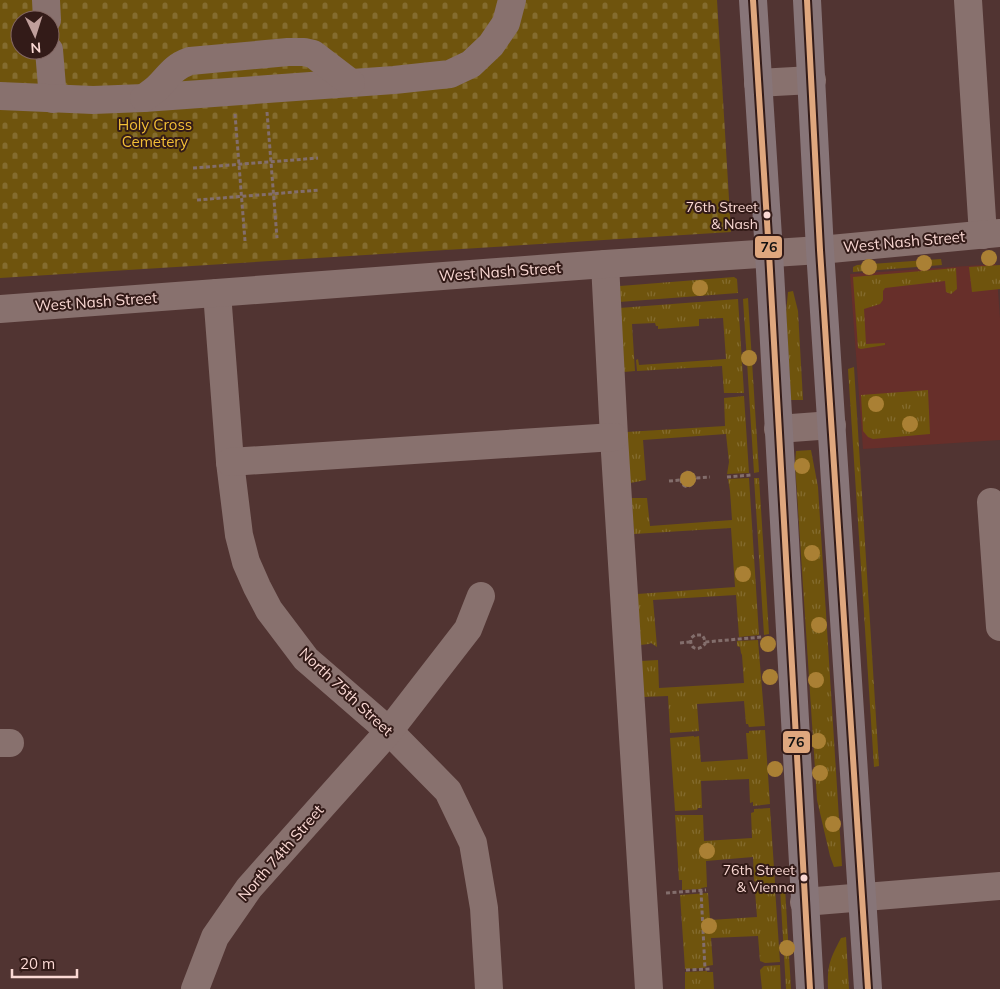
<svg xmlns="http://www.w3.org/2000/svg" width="1000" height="989" viewBox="0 0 1000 989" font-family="Mulish,sans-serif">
<defs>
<pattern id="grass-tufts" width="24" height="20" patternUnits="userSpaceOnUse" patternTransform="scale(1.25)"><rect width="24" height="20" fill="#6f540d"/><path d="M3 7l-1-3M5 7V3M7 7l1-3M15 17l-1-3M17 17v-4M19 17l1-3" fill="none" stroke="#846c2f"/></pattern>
<pattern id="cemetery-stones" width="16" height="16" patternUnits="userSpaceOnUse" patternTransform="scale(1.25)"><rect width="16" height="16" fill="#6f540d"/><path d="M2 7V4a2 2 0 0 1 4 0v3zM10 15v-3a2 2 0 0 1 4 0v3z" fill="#846c2f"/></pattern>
</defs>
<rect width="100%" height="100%" fill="#513432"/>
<!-- built -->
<path fill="#672f2a" d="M996,264L1000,318V440L863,449L850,274Z"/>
<!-- grass -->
<g fill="url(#grass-tufts)">
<path d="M941,259L942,265L853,272V267L857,265Z"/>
<path d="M1000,265V289L972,292L969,267Z"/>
<path d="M956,268L957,289L951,294L946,292L945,281L885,288L883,291V300L880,304L864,309L866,344L885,343V345L861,349L858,348L853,277Z"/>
<path d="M734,277L737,279L738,293L619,302L620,286Z"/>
<path d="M793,291L798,311L803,400H791L786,313L788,292Z"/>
<path d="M748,298L759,472L754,473L743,299Z"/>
<path d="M738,299L744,393H724L722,366L637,371L636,360L638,359L639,365L726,359L723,318L699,319V326L658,329V326H656L655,323L632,324L635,371L624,372L619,308Z"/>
<path d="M854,367L879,766L874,767L848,369Z"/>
<path d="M928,390L930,434L873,439L868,437L863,431L861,395Z"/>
<path d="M744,396L749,473L727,474L729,462L726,434L643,440L646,480L630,483L626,432L725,426L724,398Z"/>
<path d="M811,450L818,487L842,866L834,867L830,856L817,800L795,463L796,451Z"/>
<path d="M749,478L759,635L739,637L736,595L653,600L657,647L651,643L649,644L640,645L637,594L735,587L731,528L634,534L631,498H647L650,526L732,520L730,491L728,479Z"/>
<path d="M754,478H759L769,634L764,635Z"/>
<path d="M758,640L765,726L749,727L748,724H746L744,701L697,704L699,731L670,733L668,696L643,697L641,661L658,660L659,688L744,683L742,655L741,653L740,647L737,646V641Z"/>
<path d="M765,730L770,804L753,806V802L750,803L749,779L701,781L702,808H698L697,810L675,811L670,738L694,736V737L699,736L701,762L748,759L746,733H749V731Z"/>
<path d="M770,808L775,883L764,884L754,881L753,857L706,861L707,887L701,888V889L682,890V880H679L675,815H703L704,841L752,838L751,813L754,812V809Z"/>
<path d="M775,888L780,962L765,963L760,961L758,936L711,938L713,965L707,966L705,968L685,969L680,895L708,893L710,920L757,917L755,891L763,889Z"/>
<path d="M780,888H785L791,989H786Z"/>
<path d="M846,937L849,989H828C827,965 830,959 841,938Z"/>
<path d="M780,965L781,989H762L760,970L764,966Z"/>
<path d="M707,971V972H713L714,989H685V972Z"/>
</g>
<!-- cemetery -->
<path fill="url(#cemetery-stones)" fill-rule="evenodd" d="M0,0H717L731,232L0,278ZM20,20H50V50H20Z"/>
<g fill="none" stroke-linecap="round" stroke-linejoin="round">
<!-- path -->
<g stroke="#836e6c" stroke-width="3" stroke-dasharray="4 2.5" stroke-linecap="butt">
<path d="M267,112L277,238"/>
<path d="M235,114L245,241"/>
<path d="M193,168L318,158"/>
<path d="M197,200L320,190"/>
<path d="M727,477L751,475"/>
<path d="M695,478C692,490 680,489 681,477L686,472L692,473L695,478L710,477"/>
<path d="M669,481L680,480"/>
<path d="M705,642V644C698,652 689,649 691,638L695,635H702L704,638L705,642L762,637"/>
<path d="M680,643L690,642"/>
<path d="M701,891L705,969"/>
<path d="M666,893L706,890"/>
<path d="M686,970L711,969"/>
</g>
<!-- minor -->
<g stroke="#88716e" stroke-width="28">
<path d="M46,0L47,20"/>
<path d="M968,0L983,235"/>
<path d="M49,50L53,99"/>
<path d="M758,83L812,80"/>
<path d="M0,96L93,100L144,98L394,80L450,74L471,64L491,45L506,23L512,0"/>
<path d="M144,98C149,94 154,91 158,87C170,75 173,67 190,61L288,52H304L313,54L351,83"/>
<path d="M605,264L614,437L649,989"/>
<path d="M217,293L230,462L239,535L246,562L257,587L269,610L306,659L389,731L448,791L473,843L484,908L489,989"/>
<path d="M0,309L605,264L820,250L1000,233"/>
<path d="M778,429L832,425"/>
<path d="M230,462L614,437"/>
<path d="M991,502L1000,627"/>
<path d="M0,743H10"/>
<path d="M804,902L1000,886"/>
<path d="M195,989L215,937L249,888L389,731L468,629L481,596"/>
</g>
<!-- major -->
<g stroke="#877578" stroke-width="28">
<path d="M753,0L769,253L810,989"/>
<path d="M807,0L820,250L868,989"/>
</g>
<!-- bus-1 casing -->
<g stroke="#331b18" stroke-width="10">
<g id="bus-1">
<path d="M753,0L769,253L810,989"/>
<path d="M807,0L820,250L868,989"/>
</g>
</g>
<!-- bus-1 -->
<use href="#bus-1" stroke="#dfa77e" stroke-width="6"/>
</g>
<!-- trees -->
<g fill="#aa8034">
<circle cx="989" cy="258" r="8"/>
<circle cx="924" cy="263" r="8"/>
<circle cx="869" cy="267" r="8"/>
<circle cx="700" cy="288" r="8"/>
<circle cx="749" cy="358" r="8"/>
<circle cx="876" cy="404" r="8"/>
<circle cx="910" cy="424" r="8"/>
<circle cx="802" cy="466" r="8"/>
<circle cx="688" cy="479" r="8"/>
<circle cx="812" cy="553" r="8"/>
<circle cx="743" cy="574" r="8"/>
<circle cx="819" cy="625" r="8"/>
<circle cx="768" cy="644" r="8"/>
<circle cx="770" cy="677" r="8"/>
<circle cx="816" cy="680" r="8"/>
<circle cx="818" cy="741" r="8"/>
<circle cx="775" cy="769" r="8"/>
<circle cx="820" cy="773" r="8"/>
<circle cx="833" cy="824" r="8"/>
<circle cx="707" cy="851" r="8"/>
<circle cx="709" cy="926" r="8"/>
<circle cx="787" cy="948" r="8"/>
</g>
<!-- markers -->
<g fill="#fbd9d4" stroke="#331b18" stroke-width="2">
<circle cx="767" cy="215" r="4.5"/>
<circle cx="804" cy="878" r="4.5"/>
</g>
<g text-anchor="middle" stroke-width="4" stroke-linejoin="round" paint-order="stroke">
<!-- bus labels -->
<g font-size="14" fill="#fbd9d4" stroke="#331b18" text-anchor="end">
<text x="758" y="212">76th Street<tspan x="758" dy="17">&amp; Nash</tspan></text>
<text x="795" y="875">76th Street<tspan x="795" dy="17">&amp; Vienna</tspan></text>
</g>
<!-- park labels -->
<g font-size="15" fill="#f3bf36" stroke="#331b18">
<text x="155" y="130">Holy Cross<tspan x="155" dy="17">Cemetery</tspan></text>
</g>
<!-- street labels -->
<g font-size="15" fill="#fbd9d4" stroke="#331b18">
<text transform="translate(904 242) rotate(-5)" y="5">West Nash Street</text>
<text transform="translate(500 272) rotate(-4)" y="5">West Nash Street</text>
<text transform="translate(96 302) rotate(-4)" y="5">West Nash Street</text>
<text transform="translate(346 692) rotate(43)" y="5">North 75th Street</text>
<text transform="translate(281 853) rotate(-49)" y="5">North 74th Street</text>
</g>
</g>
<g stroke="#331b18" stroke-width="2">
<rect x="754" y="235" width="29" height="24" rx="5" fill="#dfa77e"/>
<rect x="782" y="730" width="29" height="24" rx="5" fill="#dfa77e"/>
</g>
<g font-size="14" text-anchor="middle" font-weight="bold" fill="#111">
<text x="769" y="252">76</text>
<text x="796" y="747">76</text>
</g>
<!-- north arrow -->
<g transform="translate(35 35) rotate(176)"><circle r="24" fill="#331b18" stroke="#836763"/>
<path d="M0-4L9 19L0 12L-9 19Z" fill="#c09f9b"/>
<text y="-8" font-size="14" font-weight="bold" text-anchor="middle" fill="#fbd9d4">N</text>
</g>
<!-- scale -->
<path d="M12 969v8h65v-8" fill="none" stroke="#fbd9d4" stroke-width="2.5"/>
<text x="20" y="969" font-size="15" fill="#fbd9d4" stroke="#331b18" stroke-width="4" paint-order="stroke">20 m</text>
</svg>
